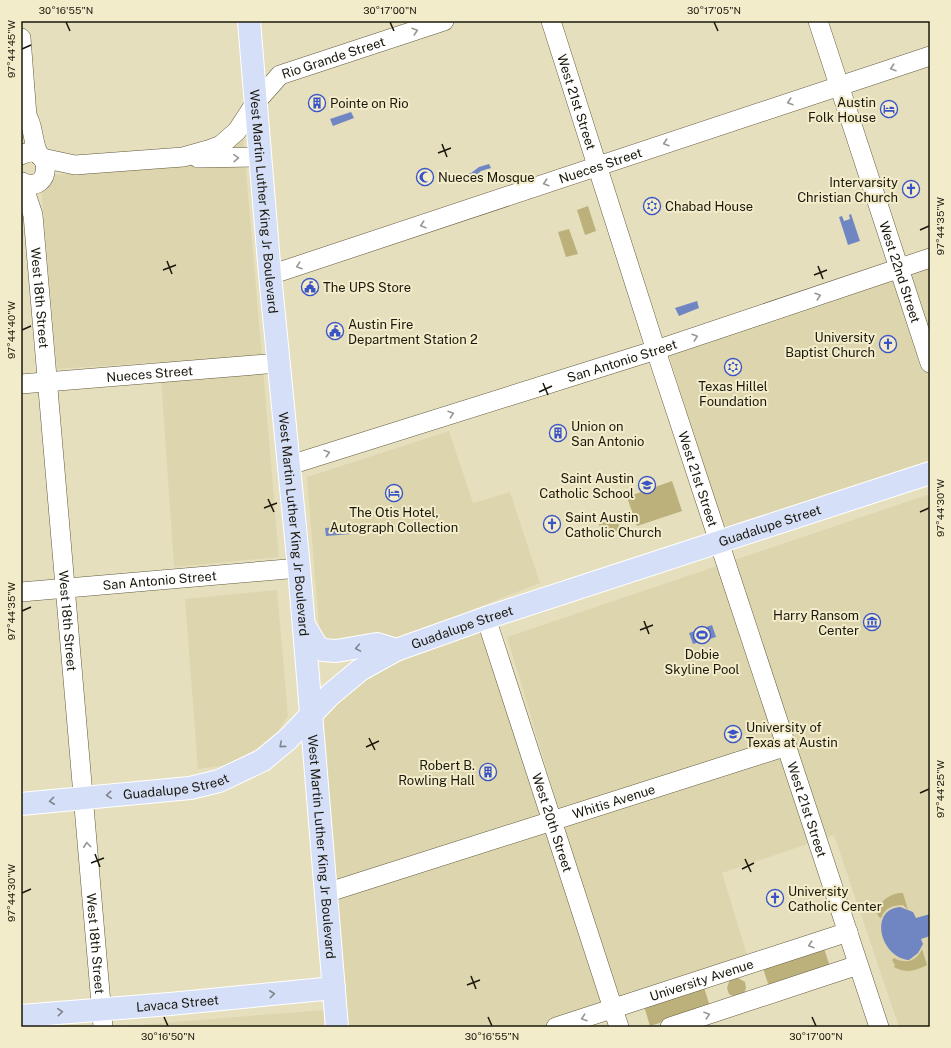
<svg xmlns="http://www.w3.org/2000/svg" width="951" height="1048" viewBox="0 0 951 1048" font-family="'Public Sans',sans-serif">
<rect width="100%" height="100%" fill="#e5dfbe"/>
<!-- built -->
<g fill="#ddd5ad">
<path d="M243,135L279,557L174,567L160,362L57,369L40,176L176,166Z"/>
<path d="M930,265V338L908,272Z"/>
<path d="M897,276L930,381V464L724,530L668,352Z"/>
<path d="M449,431L473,503L510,492L540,583L393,641L337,647L320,638L307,477Z"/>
<path d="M930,494V1027H899L834,835L722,873L749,961L617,1003L507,637Z"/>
<path d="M277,590L288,716L278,731L261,745L234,764L198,769L185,599Z"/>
<path d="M486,618L613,1008L556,1027H337L310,718L330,695Z"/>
<path d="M323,1010L324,1027H113Z"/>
</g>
<!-- green -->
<g fill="#bcb17b">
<path d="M588,206L596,231L585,235L577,210Z"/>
<path d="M569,229L578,254L566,257L558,232Z"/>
<path d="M672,481L682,511L637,526L627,497Z"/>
<path d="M617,518L620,530L602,536L599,524Z"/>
<path d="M899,893H903L908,910L903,905C892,905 885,908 881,918L879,917L876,911C881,901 888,895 899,893Z"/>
<path d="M824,948L830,967L769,987L763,968Z"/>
<path d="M922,949L927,965C915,971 906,974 894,967L895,965L892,960L894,958C906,964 916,962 922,949Z"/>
<path d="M736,977L745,982L746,988L744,994L735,997L729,994L727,988L730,979Z"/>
<path d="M704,987L710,1007L650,1026L644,1006Z"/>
</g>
<!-- water -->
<g fill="#7086c2">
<path d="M351,112L354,118L333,126L330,119Z"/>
<path d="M489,164L491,168L481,171L473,178L458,182L457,177L471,173L479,167Z"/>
<path d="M851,214L860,241L848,245L839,217L842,216L844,221L850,219L849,215Z"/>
<path d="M697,301L699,308L679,316L675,308Z"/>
<path d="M351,526V534L326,536L325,528Z"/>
<path d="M712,625L716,637L693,644L689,633Z"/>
<path d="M900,907L913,912L916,918L930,914V936L921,939L923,944L918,953L909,960C881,958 868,910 900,907Z"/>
</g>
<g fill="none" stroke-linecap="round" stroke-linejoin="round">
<!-- minor casing -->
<g stroke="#605a3d" stroke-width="20">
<g id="minor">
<path id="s1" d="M551,21L660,363L879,1027"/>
<path id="s2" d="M818,21L930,363"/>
<path d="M21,38L27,116C34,126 32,142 39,155"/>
<path d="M21,155C53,139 54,197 21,182"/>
<path id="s3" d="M42,158L75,165L183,157L208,150L221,145L237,131L256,102L280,75L444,21"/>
<path d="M198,158L261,157"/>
<path id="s4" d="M22,182L33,215L103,1027"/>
<path id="s5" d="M270,275L930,56"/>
<path id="s6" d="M21,384L279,363"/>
<path id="s7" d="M290,465L656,350L930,258"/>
<path id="s8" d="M21,592L299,568"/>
<path id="s9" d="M486,618L619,1027"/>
<path id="s10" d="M326,893L787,746"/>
<path id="s11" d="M556,1027L848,932"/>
<path d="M670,1027L858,965"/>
</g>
</g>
<!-- major casing -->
<g stroke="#fff" stroke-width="24">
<g id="major">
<path id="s12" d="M249,21L270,275L299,568L337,1027"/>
<path d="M304,625L316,645L323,650L336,651L377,644L396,650"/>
<path id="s13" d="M21,804L190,788L219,781L263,760L288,739L330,695L360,670L396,650L486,618L930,473"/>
<path id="s14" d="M21,1016L170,1004L334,988"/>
</g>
</g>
<!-- minor -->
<use href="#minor" stroke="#fff" stroke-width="19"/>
<!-- major -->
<use href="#major" stroke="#d6dff8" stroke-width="22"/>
</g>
<!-- one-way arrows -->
<defs><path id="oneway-chevron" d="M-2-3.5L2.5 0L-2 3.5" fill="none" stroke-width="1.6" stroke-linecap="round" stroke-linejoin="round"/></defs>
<g stroke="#989792">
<use href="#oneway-chevron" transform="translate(415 31) rotate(-18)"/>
<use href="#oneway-chevron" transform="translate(893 68) rotate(162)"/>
<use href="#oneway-chevron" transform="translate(790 102) rotate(162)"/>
<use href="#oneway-chevron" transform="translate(666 143) rotate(162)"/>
<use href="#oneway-chevron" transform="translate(236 158) rotate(-2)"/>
<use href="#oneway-chevron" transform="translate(546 183) rotate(162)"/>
<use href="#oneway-chevron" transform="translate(423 225) rotate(162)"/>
<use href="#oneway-chevron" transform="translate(299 266) rotate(161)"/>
<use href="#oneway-chevron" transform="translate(818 296) rotate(-18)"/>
<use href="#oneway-chevron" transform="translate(695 337) rotate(-19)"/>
<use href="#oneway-chevron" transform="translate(451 414) rotate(-17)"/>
<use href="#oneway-chevron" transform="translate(327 453) rotate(-17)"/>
<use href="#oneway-chevron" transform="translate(87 845) rotate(-95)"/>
<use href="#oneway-chevron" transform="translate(811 945) rotate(162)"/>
<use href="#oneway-chevron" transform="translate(707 1015) rotate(-18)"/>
<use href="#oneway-chevron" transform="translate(584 1018) rotate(162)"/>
</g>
<g stroke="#81858e">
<use href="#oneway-chevron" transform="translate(358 648) rotate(170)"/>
<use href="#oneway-chevron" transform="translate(282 745) rotate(139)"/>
<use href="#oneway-chevron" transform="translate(109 795) rotate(175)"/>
<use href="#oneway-chevron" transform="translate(52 801) rotate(174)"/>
<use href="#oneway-chevron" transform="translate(272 994) rotate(-6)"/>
<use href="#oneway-chevron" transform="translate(60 1012) rotate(-5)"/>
</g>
<!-- ticks -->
<path fill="none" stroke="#1a180c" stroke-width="1.5" d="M66,22L70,31M390,22L394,31M714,22L718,31M22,49L31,45M442,144L447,157M438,153L451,148M920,230L929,226M167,261L172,274M818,266L823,279M163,270L176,265M814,275L827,270M22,330L31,326M543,383L548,395M539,392L552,386M268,499L274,512M264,508L277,503M920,512L929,508M22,611L31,607M644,621L649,634M640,630L653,625M369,738L375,750M366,747L379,741M920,793L929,789M95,854L100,867M745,859L751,872M91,863L104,858M742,869L754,863M22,893L31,889M471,976L476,989M467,985L480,980M164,1017L168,1026M488,1017L492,1026M812,1017L816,1026"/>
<!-- icons -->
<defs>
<g id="building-ring" transform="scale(0.9)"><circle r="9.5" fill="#f3eccb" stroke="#3954c6" stroke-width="1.5"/><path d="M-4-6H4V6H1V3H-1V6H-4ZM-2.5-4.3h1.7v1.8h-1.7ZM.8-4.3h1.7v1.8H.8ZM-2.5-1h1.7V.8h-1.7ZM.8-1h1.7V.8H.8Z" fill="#3954c6"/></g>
<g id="hotel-ring" transform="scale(0.9)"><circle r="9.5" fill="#f3eccb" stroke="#3954c6" stroke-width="1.5"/><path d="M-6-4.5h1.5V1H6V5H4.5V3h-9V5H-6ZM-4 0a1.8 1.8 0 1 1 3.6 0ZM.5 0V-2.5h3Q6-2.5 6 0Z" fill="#3954c6"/></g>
<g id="mosque-ring" transform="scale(0.9)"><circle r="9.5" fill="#f3eccb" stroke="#3954c6" stroke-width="1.5"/><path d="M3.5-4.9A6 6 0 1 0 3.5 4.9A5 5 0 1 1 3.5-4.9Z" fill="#3954c6"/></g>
<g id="church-ring" transform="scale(0.9)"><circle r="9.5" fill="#f3eccb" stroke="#3954c6" stroke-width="1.5"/><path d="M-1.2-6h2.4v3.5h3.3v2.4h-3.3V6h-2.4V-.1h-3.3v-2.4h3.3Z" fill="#3954c6"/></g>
<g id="synagogue-ring" transform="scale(0.9)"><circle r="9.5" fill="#f3eccb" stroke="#3954c6" stroke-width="1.5"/><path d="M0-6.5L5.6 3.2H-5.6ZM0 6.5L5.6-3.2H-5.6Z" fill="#3954c6"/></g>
<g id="civic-ring" transform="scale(0.9)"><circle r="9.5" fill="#f3eccb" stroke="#3954c6" stroke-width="1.5"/><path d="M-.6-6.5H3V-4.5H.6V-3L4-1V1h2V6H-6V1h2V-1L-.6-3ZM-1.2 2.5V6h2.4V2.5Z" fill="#3954c6"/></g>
<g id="school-ring" transform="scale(0.9)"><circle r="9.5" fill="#f3eccb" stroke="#3954c6" stroke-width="1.5"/><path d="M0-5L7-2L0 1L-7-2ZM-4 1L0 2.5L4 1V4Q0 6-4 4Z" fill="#3954c6"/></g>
<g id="museum-ring" transform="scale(0.9)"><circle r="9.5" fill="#f3eccb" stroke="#3954c6" stroke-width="1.5"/><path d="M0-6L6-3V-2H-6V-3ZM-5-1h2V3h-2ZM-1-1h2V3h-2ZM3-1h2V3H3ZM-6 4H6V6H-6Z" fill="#3954c6"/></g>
<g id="stadium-ring" transform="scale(0.9)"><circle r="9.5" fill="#f3eccb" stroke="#3954c6" stroke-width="1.5"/><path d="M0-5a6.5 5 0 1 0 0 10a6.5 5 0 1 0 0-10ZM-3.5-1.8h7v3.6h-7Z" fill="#3954c6"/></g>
<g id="university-ring" transform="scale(0.9)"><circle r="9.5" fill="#f3eccb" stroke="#3954c6" stroke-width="1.5"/><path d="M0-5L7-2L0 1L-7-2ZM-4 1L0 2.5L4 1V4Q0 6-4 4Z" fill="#3954c6"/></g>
</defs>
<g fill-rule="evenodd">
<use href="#building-ring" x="317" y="103"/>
<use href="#hotel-ring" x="889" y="109"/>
<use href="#mosque-ring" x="425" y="177"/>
<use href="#church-ring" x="911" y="189"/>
<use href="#synagogue-ring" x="652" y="206"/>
<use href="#civic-ring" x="310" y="287"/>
<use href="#civic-ring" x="335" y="331"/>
<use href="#church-ring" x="888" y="344"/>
<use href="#synagogue-ring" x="733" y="367"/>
<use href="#building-ring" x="558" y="433"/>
<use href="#school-ring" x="647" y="485"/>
<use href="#hotel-ring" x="394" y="493"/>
<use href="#church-ring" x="552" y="524"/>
<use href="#museum-ring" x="872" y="622"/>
<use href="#stadium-ring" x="702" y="635"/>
<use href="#university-ring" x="733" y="734"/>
<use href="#building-ring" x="488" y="772"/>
<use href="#church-ring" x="775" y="898"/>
</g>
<g text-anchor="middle" stroke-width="4" stroke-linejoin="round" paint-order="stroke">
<!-- street labels -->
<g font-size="13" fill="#1a180c" stroke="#f3eccb">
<text dy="5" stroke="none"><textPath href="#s3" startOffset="330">Rio Grande Street</textPath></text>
<text dy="5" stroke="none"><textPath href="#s1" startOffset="85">West 21st Street</textPath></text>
<text dy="5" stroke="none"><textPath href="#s5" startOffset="348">Nueces Street</textPath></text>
<text dy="5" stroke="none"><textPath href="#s12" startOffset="181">West Martin Luther King Jr Boulevard</textPath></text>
<text dy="5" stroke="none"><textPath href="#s2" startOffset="264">West 22nd Street</textPath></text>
<text dy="5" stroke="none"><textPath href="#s4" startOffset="118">West 18th Street</textPath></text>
<text dy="5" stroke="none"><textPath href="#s7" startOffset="348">San Antonio Street</textPath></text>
<text dy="5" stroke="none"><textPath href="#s6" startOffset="129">Nueces Street</textPath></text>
<text dy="5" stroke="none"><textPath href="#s1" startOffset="481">West 21st Street</textPath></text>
<text dy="5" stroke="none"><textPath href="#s12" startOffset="505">West Martin Luther King Jr Boulevard</textPath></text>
<text dy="5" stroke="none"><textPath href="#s13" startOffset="816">Guadalupe Street</textPath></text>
<text dy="5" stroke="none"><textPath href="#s8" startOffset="139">San Antonio Street</textPath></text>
<text dy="5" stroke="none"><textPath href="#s4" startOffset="442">West 18th Street</textPath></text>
<text dy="5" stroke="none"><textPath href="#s13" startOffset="492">Guadalupe Street</textPath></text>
<text dy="5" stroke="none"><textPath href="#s13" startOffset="156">Guadalupe Street</textPath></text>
<text dy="5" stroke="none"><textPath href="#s10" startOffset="302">Whitis Avenue</textPath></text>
<text dy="5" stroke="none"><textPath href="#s1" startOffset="829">West 21st Street</textPath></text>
<text dy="5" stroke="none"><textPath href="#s9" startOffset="215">West 20th Street</textPath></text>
<text dy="5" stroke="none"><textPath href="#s12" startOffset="829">West Martin Luther King Jr Boulevard</textPath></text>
<text dy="5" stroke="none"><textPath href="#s4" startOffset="766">West 18th Street</textPath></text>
<text dy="5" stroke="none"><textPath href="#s11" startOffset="153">University Avenue</textPath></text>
<text dy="5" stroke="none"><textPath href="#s14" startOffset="157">Lavaca Street</textPath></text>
</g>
<!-- poi labels -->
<g font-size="13" fill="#1a180c" stroke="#f3eccb" text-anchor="start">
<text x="876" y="107" text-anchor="end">Austin<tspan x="876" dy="15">Folk House</tspan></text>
<text x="330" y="108">Pointe on Rio</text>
<text x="438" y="182">Nueces Mosque</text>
<text x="898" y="187" text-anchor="end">Intervarsity<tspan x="898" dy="15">Christian Church</tspan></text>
<text x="665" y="211">Chabad House</text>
<text x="323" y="292">The UPS Store</text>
<text x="348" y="329">Austin Fire<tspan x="348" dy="15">Department Station 2</tspan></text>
<text x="875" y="342" text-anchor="end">University<tspan x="875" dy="15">Baptist Church</tspan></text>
<text x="733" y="391" text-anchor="middle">Texas Hillel<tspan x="733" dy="15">Foundation</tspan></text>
<text x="571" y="431">Union on<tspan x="571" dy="15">San Antonio</tspan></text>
<text x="634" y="483" text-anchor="end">Saint Austin<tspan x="634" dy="15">Catholic School</tspan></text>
<text x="394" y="517" text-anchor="middle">The Otis Hotel,<tspan x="394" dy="15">Autograph Collection</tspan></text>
<text x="565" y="522">Saint Austin<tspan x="565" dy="15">Catholic Church</tspan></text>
<text x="859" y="620" text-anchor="end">Harry Ransom<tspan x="859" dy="15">Center</tspan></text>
<text x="702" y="659" text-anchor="middle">Dobie<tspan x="702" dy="15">Skyline Pool</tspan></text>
<text x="746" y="732">University of<tspan x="746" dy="15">Texas at Austin</tspan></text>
<text x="475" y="770" text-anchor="end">Robert B.<tspan x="475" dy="15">Rowling Hall</tspan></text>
<text x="788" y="896">University<tspan x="788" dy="15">Catholic Center</tspan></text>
</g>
</g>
<!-- border -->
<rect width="951" height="1048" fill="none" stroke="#f3eccb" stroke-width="44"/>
<rect x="22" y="22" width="907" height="1004" fill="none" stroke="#1a180c" stroke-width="1.5"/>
<g font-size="10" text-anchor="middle" fill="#1a180c">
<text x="66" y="14">30°16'55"N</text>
<text x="390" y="14">30°17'00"N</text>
<text x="714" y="14">30°17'05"N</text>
<text transform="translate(11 49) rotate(-90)" y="4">97°44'45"W</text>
<text transform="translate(940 226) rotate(-90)" y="4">97°44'35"W</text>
<text transform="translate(11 330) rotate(-90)" y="4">97°44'40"W</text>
<text transform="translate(940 508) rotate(-90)" y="4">97°44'30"W</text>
<text transform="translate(11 611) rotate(-90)" y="4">97°44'35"W</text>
<text transform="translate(940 789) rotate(-90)" y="4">97°44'25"W</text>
<text transform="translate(11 893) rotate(-90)" y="4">97°44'30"W</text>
<text x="168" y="1040">30°16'50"N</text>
<text x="492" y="1040">30°16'55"N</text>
<text x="816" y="1040">30°17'00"N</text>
</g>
</svg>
